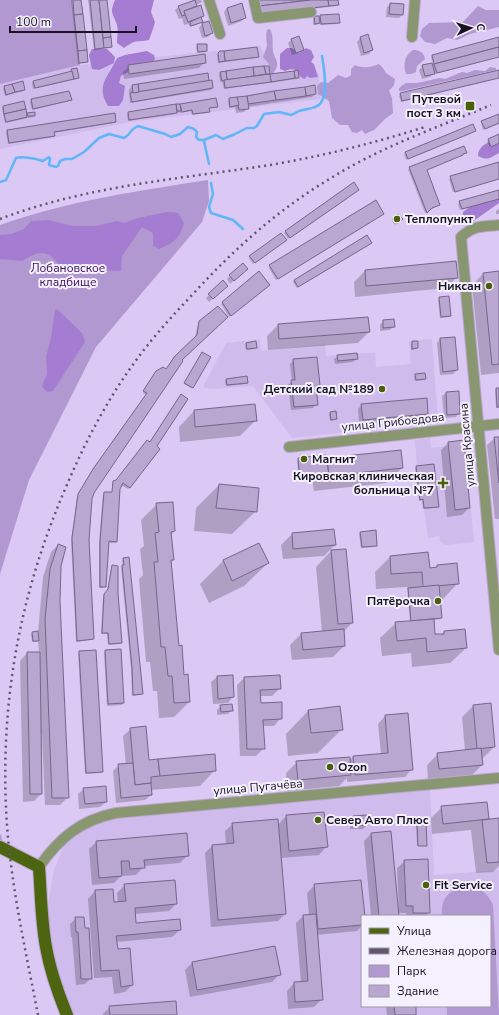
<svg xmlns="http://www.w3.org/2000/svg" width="499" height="1015" viewBox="0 0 499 1015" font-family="'Nunito Sans',sans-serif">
<rect width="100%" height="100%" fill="#dbc8f4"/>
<!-- built -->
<g fill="#d0bbed" fill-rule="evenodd">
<path d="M260,46L278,79L319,73L320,99L130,122L0,149V84L80,65Z"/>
<path d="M260,339L261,351L325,344L326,356L357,353H375L376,367L411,364L409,341H411L412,350L419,349V340L432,339L438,422L292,438L253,386L211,389L203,387L226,343Z"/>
<path d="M430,438L431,448L448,446V442L464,440L474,542L446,545L441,542L439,536L428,538L423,500H420L415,440Z"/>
<path d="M430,788L434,875L499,870V1015H73L69,1009L52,953L47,910L54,870L64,845L86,828L108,820ZM362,916H490V1006H362Z"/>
</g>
<!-- green -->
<g fill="#b198d1">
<path d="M0,0H72L80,65L0,84Z"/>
<path d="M478,6L486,10H499V27L470,34L457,40L447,38L435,44L425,42L420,36L422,29L429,23L463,22Z"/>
<path d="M270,29C274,37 272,43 273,51C275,62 282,62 272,75L270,72L269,64L263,57L267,46L266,35L267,30Z"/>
<path d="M413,50C419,50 424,52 425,59L417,66L416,72L411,74H406C403,65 404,56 413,50Z"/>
<path d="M379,64L383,68L386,73L395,79L394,85L389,91L392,98L393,113L385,119L374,130L365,134L362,130L357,133L352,132L348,125H340L332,118L329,101L318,94L317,86L321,82L328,83L338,75L346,78L351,75V69L355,65C362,69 372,67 379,64Z"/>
<path d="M490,67L496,68V70L403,91H399V89L401,86L406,83H417L440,78L445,79L462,72L467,73L475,70L485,71Z"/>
<path d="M208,180L209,201L202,222L96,347L29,480L0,574V225C67,201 138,191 208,180Z"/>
<path d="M470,886C483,890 487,893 493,905L499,1015H447V1006H490V916H442C440,896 452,888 470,886Z"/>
</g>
<!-- forest -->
<g fill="#a47dd2">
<path d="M115,0H154L151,12L155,22L154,26L149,40C135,43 138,38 124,48L117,43C117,37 119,28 116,22C112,12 110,12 115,0Z"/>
<path d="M287,48H292L299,53L306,48L311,50L314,57L311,62L314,64L318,77L310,78L307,76L305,79C295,76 299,65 285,71L280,69V54Z"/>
<path d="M92,49H107L115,57L114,63L99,70L92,69L89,55Z"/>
<path d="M147,51L154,55L155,60C146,64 140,61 129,67L128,72L121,76L119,83L125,86L123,100L119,106H108C95,84 109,77 117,58L125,55Z"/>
<path d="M499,138V153C489,158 489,161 478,156C478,145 491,141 499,138Z"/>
<path d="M499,196V203L472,222H462L463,212L471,206Z"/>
<path d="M167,212L178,213L184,223C180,239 173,243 159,249L153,246V233L142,227L122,256L121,271L85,270L71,267H61C47,250 41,249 22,261L0,259V235L11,234L24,229L31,221L49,220L72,226H96L117,221L124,223L138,218Z"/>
<path d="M57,309L82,333L85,342L53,391L47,392L42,386L47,374L46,357L51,338L55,310Z"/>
</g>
<!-- shadow -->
<g fill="#0003" fill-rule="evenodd">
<path d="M71,0H80L87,62L85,63L78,64Z"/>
<path d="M88,0H106L111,47L110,48L94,50Z"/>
<path d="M194,0H201L202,2L196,5L203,16L200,19L201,22L200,23L190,27L188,24L184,25L182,18L179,19L175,10L179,7L194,1Z"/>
<path d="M337,0L338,5L336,6L258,15Z"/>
<path d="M391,4L402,15L399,18L386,17L387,7Z"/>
<path d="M227,8L245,17L242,21L228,26L224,12Z"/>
<path d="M321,16L339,22L337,24L320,25L319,22L317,25H313V18L314,17L318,18Z"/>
<path d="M209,22L212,33L208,37L202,38L199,28L202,24Z"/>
<path d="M368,36L372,50L369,54L361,56L357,42L360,38Z"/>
<path d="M291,40L303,49L299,53L292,55L288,43Z"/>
<path d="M499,41V57L435,74V72L430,77L422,79L419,70L423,66L433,64L431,57L432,56Z"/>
<path d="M198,45L206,50L205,52L197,53L196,47Z"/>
<path d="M219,53L258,57L256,58L218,63L217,55Z"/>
<path d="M205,62L199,68L124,79L123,72L129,66Z"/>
<path d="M268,67L269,75L298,77L297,79L224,89L222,81L220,82L219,74L221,73Z"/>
<path d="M72,70L78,77L77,79L33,89L32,83L33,82L70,72Z"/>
<path d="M499,71V78L401,102L399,96L400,94Z"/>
<path d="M211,81L212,88L211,90L130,103L129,90L132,86Z"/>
<path d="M22,82L24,89L23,91L5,96L3,89L4,87Z"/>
<path d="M315,94L312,97L247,107L248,108L244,112L236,113L235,107L229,108L228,101L229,99Z"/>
<path d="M31,100H71L69,101L32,110L30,102Z"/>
<path d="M215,100L216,106L208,109L209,111L207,113L192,115L191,111L180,113V112L175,114L128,121L127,114L128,113Z"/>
<path d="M23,103L26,115L28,114L34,115L33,117L5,123L2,108L3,107Z"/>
<path d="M499,115V124L483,130L481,123L482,121Z"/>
<path d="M115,122L114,123L53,133L54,135L52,137L8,144L6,132L8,131Z"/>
<path d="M472,125L474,131L473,132L406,160L404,154L405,153Z"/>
<path d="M499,135V143L490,147L487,141Z"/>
<path d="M465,152L461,156L426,170L439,205L425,213L408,169Z"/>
<path d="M499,163V179L453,192L449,179L451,177Z"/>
<path d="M356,191L288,239L284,233L286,231Z"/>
<path d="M499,191V199L460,210L458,204L460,202Z"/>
<path d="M499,209V214H496V211Z"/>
<path d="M383,214L276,280L269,268L270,266Z"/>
<path d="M398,215L401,219L395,225L392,221Z"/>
<path d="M284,242L253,264L249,258L250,257Z"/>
<path d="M369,244L297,288L293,282L294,280Z"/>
<path d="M456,263L457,277L446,288L355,297L354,282L365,271Z"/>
<path d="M243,272L230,284L227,279L230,276Z"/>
<path d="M259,272L267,286L229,317L221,304Z"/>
<path d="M499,272V373L481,375L472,285L483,274Z"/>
<path d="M223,281L227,286L209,302L206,298Z"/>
<path d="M439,298L450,316L449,317L440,318L438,300Z"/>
<path d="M218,307L181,360L93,493L91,498L88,540L93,639L91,640L76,642L71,541L77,497L92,471L146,395L143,393L154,374L166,370L173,358L195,337L198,324Z"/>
<path d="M383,321L394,326L390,330L380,331V325Z"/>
<path d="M278,325L369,332L358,343L268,350L267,336Z"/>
<path d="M440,339L457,370L453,374L440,375L437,343Z"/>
<path d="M412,342L417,348L416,349L411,350V344Z"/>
<path d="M247,343L256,347L254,349L246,350L245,345Z"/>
<path d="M201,355L192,387L191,388L184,384Z"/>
<path d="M338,356L357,359L353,362L335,364L334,359Z"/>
<path d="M294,360L319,385L315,389L317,404L313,408L291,410L288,385L292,381L290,364Z"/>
<path d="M416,375L425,378L423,380L415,381L414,376Z"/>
<path d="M227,379L247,383L246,384L226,386L225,381Z"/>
<path d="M496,389H499V408H496L495,390Z"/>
<path d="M458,392L459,413L456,417L444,418L442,396L446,393Z"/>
<path d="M180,396L130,487L128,489L121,485L119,488L116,541L115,543H108L105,587L103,588H99V543L103,494L104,493L111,497L116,481L149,443Z"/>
<path d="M254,405L256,420L240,436L180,442L179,427L194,411Z"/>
<path d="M362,405L427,413L424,417L359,423L358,409Z"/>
<path d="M331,413L336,419L334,420L330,421L329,414Z"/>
<path d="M495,438H499V519H495L487,445Z"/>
<path d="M448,443L469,508L462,515L447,517L441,450Z"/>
<path d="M400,451L402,468L386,483L314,491L312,479L299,480L297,461L298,459L326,460L327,459Z"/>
<path d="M417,467L438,506L436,508L423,509L422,500L419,501L415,468Z"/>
<path d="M219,485L256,511L232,534L194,531L196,508Z"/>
<path d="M157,504L174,531L171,535L173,560L170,562L178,647L189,702L174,717L159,718L157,691H153L150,662H146L139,579L143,575L140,549L144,546L141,520Z"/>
<path d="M361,533L376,545L374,547L361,548L359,534Z"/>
<path d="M292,534L335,545L324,556L283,559L281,545Z"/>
<path d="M258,544L268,563L244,586L209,603L200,584L223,561Z"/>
<path d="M58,545L60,566L59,602L68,797L60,805H45L42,734H40L41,794L34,801L23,802L20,661L27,653H39L38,640L36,642H32L31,634L33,632H38L43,577L51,552Z"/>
<path d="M331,551L352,623L343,632L344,646L333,657L292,660L290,645L301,634L322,632L316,567Z"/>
<path d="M390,557L429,569L435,568L437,566L458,583L443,599H440L441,617L440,619L433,620L434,636L441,635L444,632L464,631L466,648L450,663L412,667L411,653L382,656L380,638L396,623L410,622L407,587L376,589L375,572ZM424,579L423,592L422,581Z"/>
<path d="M124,559L142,694L140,695L132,696L131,669L121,567L123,566L122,560Z"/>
<path d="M113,566L117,593L121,643L120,644L108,645L107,634H101L103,597L107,592L111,568Z"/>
<path d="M120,650L123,703L122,705L107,706L104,653L105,651Z"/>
<path d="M79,652L102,772L100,773L85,774L78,653Z"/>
<path d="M232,676L233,697L228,703L213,704L211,682L217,677Z"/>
<path d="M244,678L280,688L272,696H259L260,704L281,718L274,726H262L264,748L256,756H240L237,685Z"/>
<path d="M221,706L232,710L228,714L217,715V710Z"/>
<path d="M473,706L494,747L483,758H481L482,765L471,776L428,780L427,765L438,754L465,751L462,717Z"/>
<path d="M309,710L342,729L318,753L288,756L286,734Z"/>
<path d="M385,716L412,769L405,777L347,782V778L339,786L287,791L286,773L297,762L349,761L353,757L381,755L378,724Z"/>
<path d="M131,729L148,761L215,770L200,786L151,790V795L145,800L116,803L113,771L119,765H126L123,736Z"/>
<path d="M84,789L106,802L100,807L79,809L78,794Z"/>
<path d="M486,803L488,820L499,819V866L493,872L476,873L471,830L432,834L431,818L442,807Z"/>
<path d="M286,816L326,847L319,855L281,858L285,914L278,921L211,927L205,853L212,846L226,844L225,831L233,824L278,825Z"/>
<path d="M353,816L367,825L363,829H350V820Z"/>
<path d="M417,822L426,845L417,846L416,824Z"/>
<path d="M1,834L2,840L0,841V835Z"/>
<path d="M371,834L397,912H399L397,868L405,861L429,912L425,916H406V913H397L398,916H371L364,841Z"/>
<path d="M96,842L188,855L180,863L144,866L136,875L123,876V874L114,883L92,885L89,849Z"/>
<path d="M125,885L176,904L169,911L134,914L135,924L180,930L172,937L116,942L117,950L132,985L125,992L114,994L112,977L94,978L88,899L95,891L113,903H118L117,893Z"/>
<path d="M315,885L364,916H362V926L357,931L316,935L322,999L314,1007L288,1009L287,991L294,983H301L296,923L303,916L309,915L307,893Z"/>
<path d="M76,918L84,929L91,978L85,984L76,985L72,937H71L70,924Z"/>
<path d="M192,963L280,974L272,982L190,997L185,970Z"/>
<path d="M386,1006H415V1015H387Z"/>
<path d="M110,1007L176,1015H102Z"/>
</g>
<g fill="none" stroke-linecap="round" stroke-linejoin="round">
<!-- stream -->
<g stroke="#61b6f9" stroke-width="2.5">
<path d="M204,141L209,164"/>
<path d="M0,182L6,180L16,158C22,156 37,159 43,161L49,157L50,159L49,165L56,167L58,166L60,161L65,159H72L84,152L99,138L109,134L124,138L128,135L133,129L138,126L165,134L171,137L180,134L188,127L194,129L197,132L196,137L199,140H204L216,135L223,139L235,134L247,128H254L257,126L264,114L279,112L291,115C294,114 297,112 299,111C305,109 312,109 317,106C330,100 324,68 322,56"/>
<path d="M211,183L213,194L209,207L211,213L233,220L243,229"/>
</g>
</g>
<!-- building -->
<g fill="#b9a7d1" stroke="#76658c">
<path d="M73,0H81L83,14L74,15Z"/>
<path d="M90,0H99L104,48L95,49Z"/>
<path d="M99,0H107L111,37L103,38Z"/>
<path d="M195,0L197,6L184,11L185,15L182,16L178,6Z"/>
<path d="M258,0H311L259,6Z"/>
<path d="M311,0H328L329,6L260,14L259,6Z"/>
<path d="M328,0H338L339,5L329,6Z"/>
<path d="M242,3L246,18L231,23L227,8Z"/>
<path d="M390,3L404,4L403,15L389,14Z"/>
<path d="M201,5L204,16L188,22L184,11Z"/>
<path d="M83,14L87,50L78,51L74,15Z"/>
<path d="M339,14L340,23L321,24L320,15Z"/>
<path d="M314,16H319L320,23L315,24Z"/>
<path d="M201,17L203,22L191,26L190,22Z"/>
<path d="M209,21L213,33L205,36L202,23Z"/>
<path d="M368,34L373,50L364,53L360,37Z"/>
<path d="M299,36L304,50L296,53L291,39Z"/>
<path d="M111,37L112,47L104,48L103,38Z"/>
<path d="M499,37V47L434,64L432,55Z"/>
<path d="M197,44H207V51L198,52Z"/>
<path d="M257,47L259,57L225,61L224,51Z"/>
<path d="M499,47V57L437,73L434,64Z"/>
<path d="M87,50L88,62L79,63L78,51Z"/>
<path d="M220,51H224L225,61L219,62L218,53Z"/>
<path d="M205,54L206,63L129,74L128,65Z"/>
<path d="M432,63L435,74L425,76L422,65Z"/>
<path d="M264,66L266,74L254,76L253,67Z"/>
<path d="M264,66H269L270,74H266Z"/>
<path d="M253,67L254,76L227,80L226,71Z"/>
<path d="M77,68L79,78L74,79L71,69Z"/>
<path d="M298,70L299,78H295L294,71Z"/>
<path d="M499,70V78L402,101L400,93Z"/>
<path d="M72,71L74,79L35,88L33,81Z"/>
<path d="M226,71L227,80L222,81L220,72Z"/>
<path d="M294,71L295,78L271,82L270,74Z"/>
<path d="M208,73L209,81L139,92L138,84Z"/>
<path d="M270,74L271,82L225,88L224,80Z"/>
<path d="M212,80L213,88L132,102L130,93Z"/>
<path d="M23,81L25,90L15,92L12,84Z"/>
<path d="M12,84L15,92L6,95L4,86Z"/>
<path d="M138,84L139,92L133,93L132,85Z"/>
<path d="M315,85L316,94L306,96L305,87Z"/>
<path d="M305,87L306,96L276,100L274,91Z"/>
<path d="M69,91L72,100L33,109L31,99Z"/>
<path d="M274,91L276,100L248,104L247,96Z"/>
<path d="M247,96L249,109L239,110L237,97Z"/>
<path d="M237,97L239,105L230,107L229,98Z"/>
<path d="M216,98L218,107L209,108L210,112L193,114L192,110L182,112L180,104Z"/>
<path d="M24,101L26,109L4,114L3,106Z"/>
<path d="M176,104H180L181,111H177Z"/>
<path d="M176,104L177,113L129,120L128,112Z"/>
<path d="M26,109L27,117L6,122L4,114Z"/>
<path d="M35,112V116H28L27,113Z"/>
<path d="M115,113L116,122L54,132L55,136L9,143L7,130Z"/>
<path d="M499,114V123L485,129L481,121Z"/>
<path d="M473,124L476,131L408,159L405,152Z"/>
<path d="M499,134V143L491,147L488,139Z"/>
<path d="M464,146L467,153L463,154V155L427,170L440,205L432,208L427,213L409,167Z"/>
<path d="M499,162V179L455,192L450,176Z"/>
<path d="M354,182L359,190L290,238L285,231Z"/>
<path d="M499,190V199L462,209L459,201Z"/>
<path d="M376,200L384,214L278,279L269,265Z"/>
<path d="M398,214L403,219L397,224L392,219Z"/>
<path d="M281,233L287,240L255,263L249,256Z"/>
<path d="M367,235L372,243L298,287L294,280Z"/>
<path d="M456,261L458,278L366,286L365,270Z"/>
<path d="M243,263L248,269L234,281L229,275Z"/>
<path d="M259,271L270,285L231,316L222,302Z"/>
<path d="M499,271V364L492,365L483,273Z"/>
<path d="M223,280L228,286L213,299L208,294Z"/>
<path d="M449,296L451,316L441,317L439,297Z"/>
<path d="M218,306L228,317L182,360L183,361L94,493L92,499L89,540L94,639L77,641L72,538L78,494L93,469L147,393L143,391L156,371L163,367L166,369L175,356L197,335L199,321Z"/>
<path d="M368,317L370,332L279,339L278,324Z"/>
<path d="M394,319L395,327L383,328V320Z"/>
<path d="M455,337L458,370L443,372L440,338Z"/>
<path d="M256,341L257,348L247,349L246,343Z"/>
<path d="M412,341H418V348L412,349Z"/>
<path d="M202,352L211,357L193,388L184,383Z"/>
<path d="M357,353L358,359L338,361L337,355Z"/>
<path d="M317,357L320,385L316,386L318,405L294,407L291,380H295L293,359Z"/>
<path d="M425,373L426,379L416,380L415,374Z"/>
<path d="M247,376L248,383L227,385L226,379Z"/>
<path d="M496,388H499V407H497Z"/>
<path d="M459,391L460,414L447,415L446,392Z"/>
<path d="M181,394L188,399L157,446L160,449L130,488L123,483L120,489L117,542L109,541L106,587H100V541L104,492H112L113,481L116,480L147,440L150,442Z"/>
<path d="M427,398L428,414L363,420L361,404Z"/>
<path d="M255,404L257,421L195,427L194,410Z"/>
<path d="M336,411L337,419L331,420L330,412Z"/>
<path d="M494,437H499V483Z"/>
<path d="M464,440L470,508L455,510L448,442Z"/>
<path d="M401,450L403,468L329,476L327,458Z"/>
<path d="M326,455L329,476L300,479L298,458Z"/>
<path d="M434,464L439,507L424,508L423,499L420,500L416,466Z"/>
<path d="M219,484L259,488L257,512L216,508Z"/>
<path d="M173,502L175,531L171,532L174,560H171L179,646L182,645L184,675L188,674L190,702L174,703L172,676H168L165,647H161L154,562H158L155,533L159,532L156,503Z"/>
<path d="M334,529L336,545L293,549L292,533Z"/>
<path d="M376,530L377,546L362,547L360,532Z"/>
<path d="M259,543L269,563L232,581L223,560Z"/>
<path d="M58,544L66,547L61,566L60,602L69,798H52L45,619L50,569Z"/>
<path d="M346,549L353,623L338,624L331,550Z"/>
<path d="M428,552L430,568L437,567V565L457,563L459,584L423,587L422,572L391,574L390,556Z"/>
<path d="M129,557L143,694L133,695L132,667L122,565H124L123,558Z"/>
<path d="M112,565L118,566V593L122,643L109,644L108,633H102L104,594L108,589Z"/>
<path d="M439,585L442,618L411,621L408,588Z"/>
<path d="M434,619L435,634H444V631L465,629L467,648L427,652L426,638L397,641L395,622Z"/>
<path d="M344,629L345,646L303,650L301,633Z"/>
<path d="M38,631L39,641H33L32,632Z"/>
<path d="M121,649L124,703L108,704L105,650Z"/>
<path d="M96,650L103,772L86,773L79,651Z"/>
<path d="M27,652H40L42,794H30Z"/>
<path d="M233,675L234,697L218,699L217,676Z"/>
<path d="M280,675L281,689L260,690L261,703L282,702V719L263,720L265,749H247L244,677Z"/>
<path d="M491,703L495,747L477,749L473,705Z"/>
<path d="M232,704L233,711L221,712L220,705Z"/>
<path d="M340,706L343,730L311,733L308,710Z"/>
<path d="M408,713L413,770L355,775L353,756L388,753L385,715Z"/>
<path d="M146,726L149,760L158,759L160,776L151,777V783L135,785L130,728Z"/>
<path d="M481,748L483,765L439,769L437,753Z"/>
<path d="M215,754L216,771L160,776L158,759Z"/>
<path d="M350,757L351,775L298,780L296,761Z"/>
<path d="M133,763L135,785L151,783L152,795L121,798L118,764Z"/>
<path d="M106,786L107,802L85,804L83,788Z"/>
<path d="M487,802L489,819L443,824L441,806Z"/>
<path d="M324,812L328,847L289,851L286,815Z"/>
<path d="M367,815L368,825L354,826L353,816Z"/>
<path d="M499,818V862L487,863L482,820Z"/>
<path d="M278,819L286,914L218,920L212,845L234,843L232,823Z"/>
<path d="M426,821L427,846H418L417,822Z"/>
<path d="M391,831L399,916H379L371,833Z"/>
<path d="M187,833L189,856L144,860L145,868L130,869L129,861H121L122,876L99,878L96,841Z"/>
<path d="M428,859L430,913H413V906H406L404,860Z"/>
<path d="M175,880L177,904L135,908L136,923L180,919L181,930L116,936L118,949L130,948L133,985L121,987L119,970L101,971L95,890L113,889L114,902L126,901L124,884Z"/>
<path d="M361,880L365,916H362V925L318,929L314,884Z"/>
<path d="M316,914L323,1000L295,1002L294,982L308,981L303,915Z"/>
<path d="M75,917H84L85,928H89L92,979H81L78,932H76Z"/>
<path d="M275,946L281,975L197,990L192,962Z"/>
<path d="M176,1001L177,1015H110L109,1006Z"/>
<path d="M394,1006H416V1015H395Z"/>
</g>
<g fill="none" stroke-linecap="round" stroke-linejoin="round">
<!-- minor casing -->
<g stroke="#b8a7ce" stroke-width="12">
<g id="minor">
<path d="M209,0L220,34"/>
<path d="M254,0L258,18L311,12"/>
<path d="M412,37L415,0"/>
<path d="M499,225C482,227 474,225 461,237L499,650"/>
<path d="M289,447L499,424"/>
<path d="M39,867C59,838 81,820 116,813L499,778"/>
</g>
</g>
<!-- major casing -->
<g stroke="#b8a7ce" stroke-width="14">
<path id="major" d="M0,847L39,867C41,893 41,920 46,947C50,970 58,993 67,1015"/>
</g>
<!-- minor -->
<use href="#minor" stroke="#899770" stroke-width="10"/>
<!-- major -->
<use href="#major" stroke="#4d6410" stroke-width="12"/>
<!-- rail -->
<g stroke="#60556f" stroke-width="2.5" stroke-dasharray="2 4" stroke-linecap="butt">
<path d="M0,219C86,186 179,179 270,165C323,156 374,143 425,127"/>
<path d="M38,1015C25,947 9,878 6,808C1,695 21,591 66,487C85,442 108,398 137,359C154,336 173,315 193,294C234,249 279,209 331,178C381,147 438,127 491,105"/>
</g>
</g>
<!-- markers -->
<g fill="#495f09" stroke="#f5f0fd" stroke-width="1.5">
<rect x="465" y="101" width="10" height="10" rx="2"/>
<circle cx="397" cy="219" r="4"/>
<circle cx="489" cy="286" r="4"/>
<circle cx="382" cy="389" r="4"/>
<circle cx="304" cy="459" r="4"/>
<path d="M441 477h4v4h4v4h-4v4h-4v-4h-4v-4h4z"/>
<circle cx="438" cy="601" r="4"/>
<circle cx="330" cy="767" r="4"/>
<circle cx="318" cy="820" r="4"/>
<circle cx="426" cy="885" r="4"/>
</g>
<g text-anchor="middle" stroke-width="4" stroke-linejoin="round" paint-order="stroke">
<!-- poi labels -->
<g font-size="12" font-weight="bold" fill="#191221" stroke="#f5f0fd" text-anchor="end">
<text x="461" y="103">Путевой<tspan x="461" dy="14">пост 3 км</tspan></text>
<text x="405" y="223" text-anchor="start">Теплопункт</text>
<text x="481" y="290">Никсан</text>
<text x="374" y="393">Детский сад №189</text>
<text x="312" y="463" text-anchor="start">Магнит</text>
<text x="434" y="480">Кировская клиническая<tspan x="434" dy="14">больница №7</tspan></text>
<text x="430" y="605">Пятёрочка</text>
<text x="338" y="771" text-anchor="start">Ozon</text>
<text x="326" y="824" text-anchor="start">Север Авто Плюс</text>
<text x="434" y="889" text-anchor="start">Fit Service</text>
</g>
<!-- park labels -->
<g font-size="12" fill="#390f5b" stroke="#f5f0fd">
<text x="68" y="272">Лобановское<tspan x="68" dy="14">кладбище</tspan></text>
</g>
<!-- street labels -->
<g font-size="12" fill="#191221" stroke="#f5f0fd">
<text transform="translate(393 422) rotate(-6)" y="4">улица Грибоедова</text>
<text transform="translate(467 445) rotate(-95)" y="4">улица Красина</text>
<text transform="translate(258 787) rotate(-5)" y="4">улица Пугачёва</text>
</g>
</g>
<!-- legend -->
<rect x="361" y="915" width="130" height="92" fill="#f5f0fd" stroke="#9d97a5"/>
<rect x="369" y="928" width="20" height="6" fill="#4d6410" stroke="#9d97a5"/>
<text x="397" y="935" font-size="12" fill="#191221">Улица</text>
<rect x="369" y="948" width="20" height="6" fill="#60556f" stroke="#9d97a5"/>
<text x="397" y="955" font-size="12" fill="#191221">Железная дорога</text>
<rect x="369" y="965" width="20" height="12" fill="#b198d1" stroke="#9d97a5"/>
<text x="397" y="975" font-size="12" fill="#191221">Парк</text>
<rect x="369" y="985" width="20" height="12" fill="#b9a7d1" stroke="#9d97a5"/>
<text x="397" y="995" font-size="12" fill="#191221">Здание</text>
<!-- north arrow -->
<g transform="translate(471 28) rotate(86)" stroke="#f5f0fd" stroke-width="3" paint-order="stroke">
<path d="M0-3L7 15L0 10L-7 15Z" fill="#191221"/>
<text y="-6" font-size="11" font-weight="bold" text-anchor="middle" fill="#191221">С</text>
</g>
<!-- scale -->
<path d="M10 26v6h126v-6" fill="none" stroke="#191221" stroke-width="2"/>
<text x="16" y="26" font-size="12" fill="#191221" stroke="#f5f0fd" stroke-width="3" paint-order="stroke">100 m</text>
</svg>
